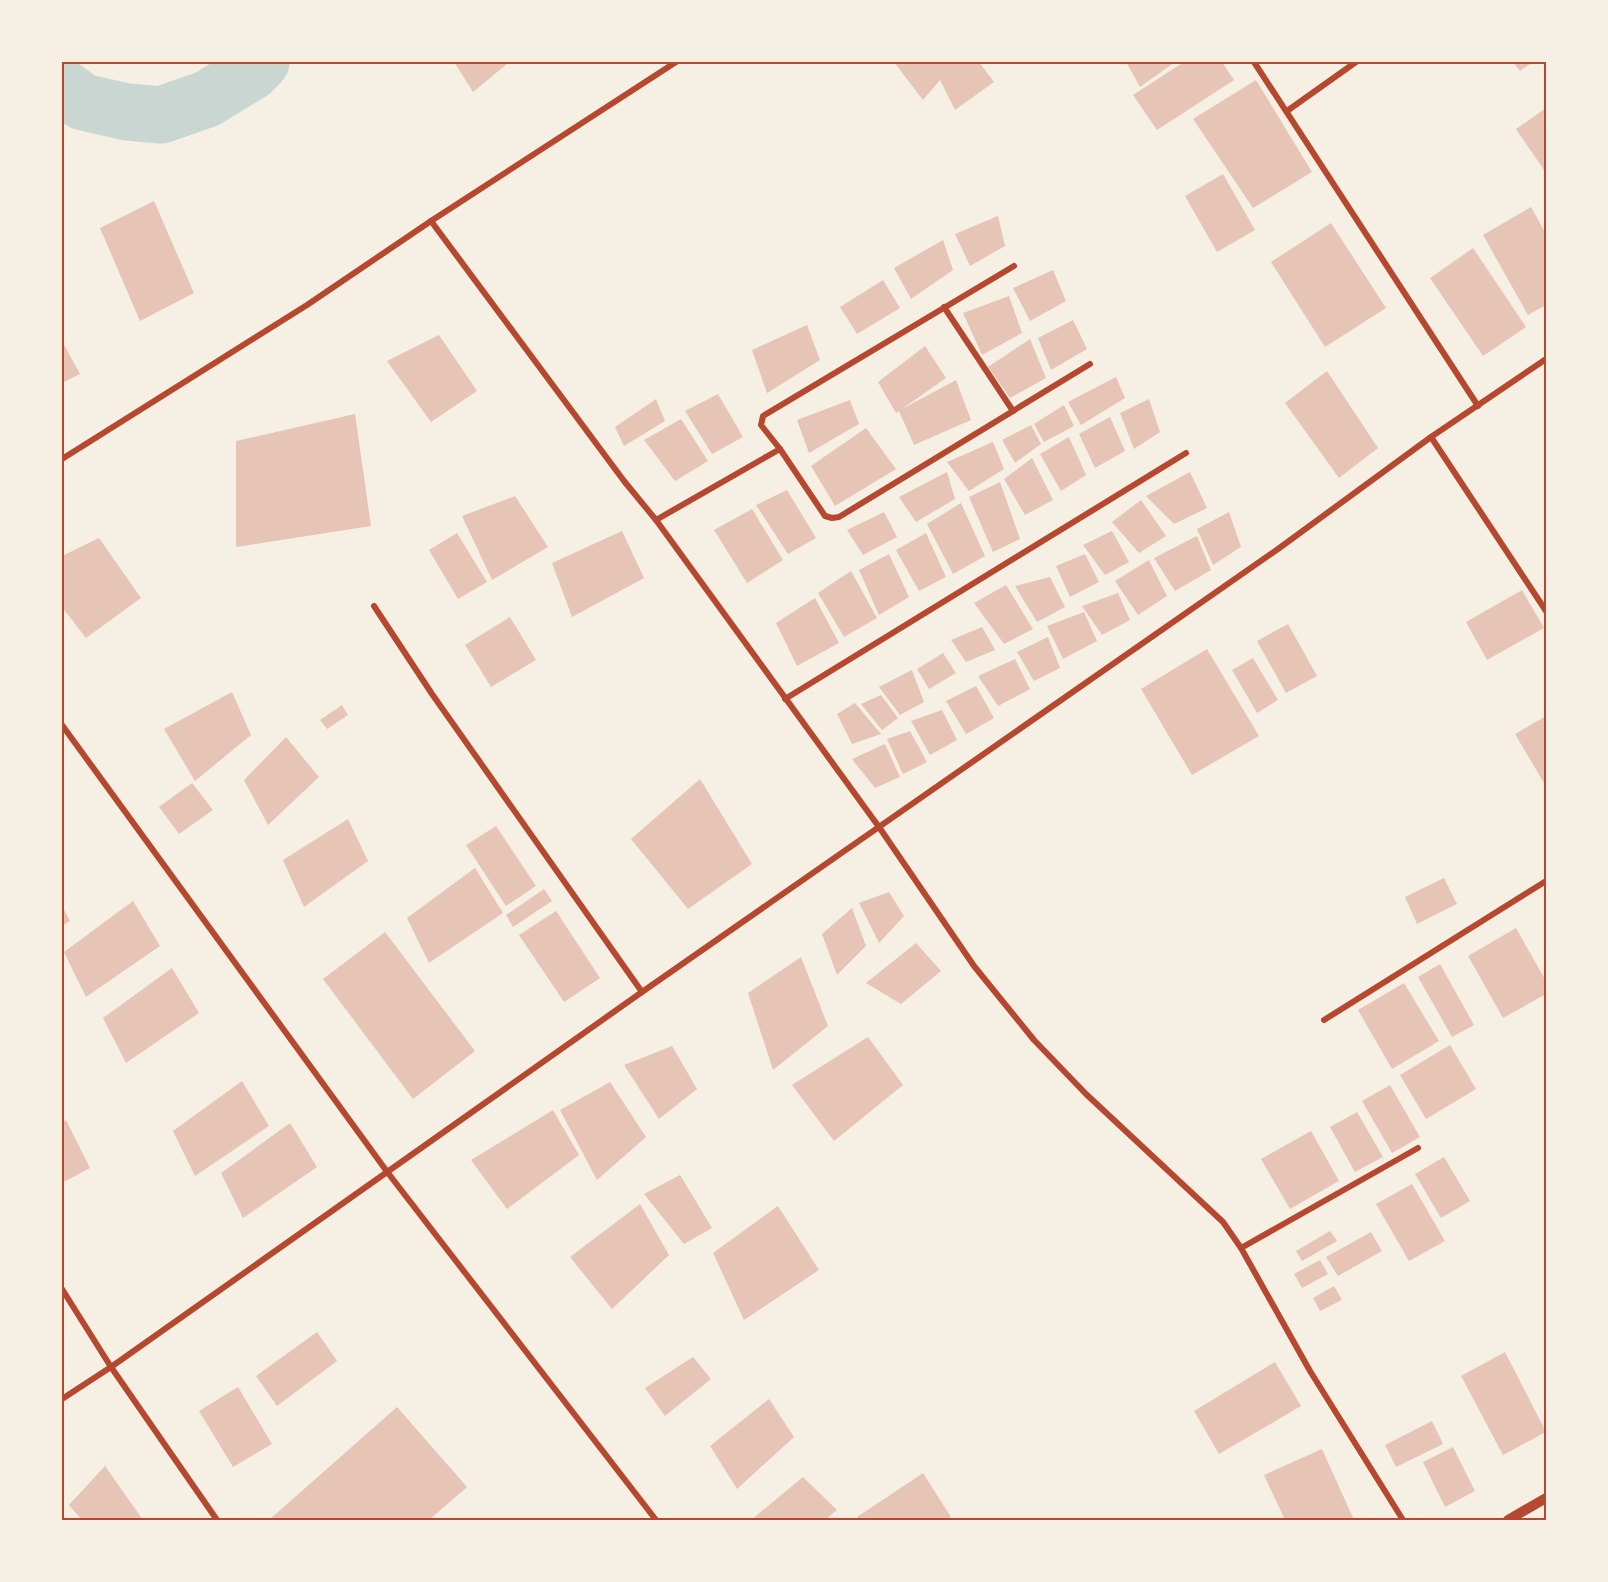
<svg xmlns="http://www.w3.org/2000/svg" width="1608" height="1582" viewBox="0 0 1608 1582" font-family="'Alegreya Sans',sans-serif">
<rect width="100%" height="100%" fill="#f6efe4"/>
<g fill="none" stroke-linecap="round" stroke-linejoin="round">
<!-- river -->
<path stroke="#c9d6d2" stroke-width="57" d="M62,87L83,102L127,112L161,115L207,99L251,72L261,62"/>
</g>
<!-- building -->
<g fill="#e6c5b7">
<path d="M454,62H505L507,64L473,92Z"/>
<path d="M894,62H979L994,82L955,110L940,80L923,100Z"/>
<path d="M1126,62H1175L1140,87Z"/>
<path d="M1184,62H1222L1234,80L1157,130L1133,95Z"/>
<path d="M1513,62H1533L1520,71Z"/>
<path d="M1256,80L1312,172L1253,208L1193,119Z"/>
<path d="M1546,108V173L1516,129Z"/>
<path d="M1223,174L1255,230L1217,252L1185,196Z"/>
<path d="M154,201L194,293L140,321L100,228Z"/>
<path d="M1531,207L1546,234V305L1528,315L1483,235Z"/>
<path d="M998,216L1005,246L970,266L955,234Z"/>
<path d="M1331,223L1386,308L1325,347L1271,262Z"/>
<path d="M943,240L953,270L911,299L894,268Z"/>
<path d="M1473,248L1526,327L1483,356L1430,278Z"/>
<path d="M1053,270L1066,301L1030,321L1013,288Z"/>
<path d="M883,280L900,308L857,334L840,307Z"/>
<path d="M1009,296L1022,333L982,355L963,313Z"/>
<path d="M1073,320L1087,349L1051,370L1038,338Z"/>
<path d="M807,325L820,360L767,393L752,350Z"/>
<path d="M439,335L477,391L431,422L387,361Z"/>
<path d="M1030,339L1046,378L1010,398L988,367Z"/>
<path d="M62,341L80,374L62,383Z"/>
<path d="M925,346L946,378L902,409L956,380L971,420L914,445L899,411L896,413L878,382Z"/>
<path d="M1327,371L1378,448L1339,478L1285,403Z"/>
<path d="M1116,377L1125,398L1081,425L1068,402Z"/>
<path d="M718,394L743,437L712,454L685,411Z"/>
<path d="M656,399L665,421L624,446L615,427Z"/>
<path d="M1149,399L1160,432L1134,449L1120,413Z"/>
<path d="M850,400L859,424L809,453L797,420Z"/>
<path d="M1064,405L1074,426L1044,442L1034,424Z"/>
<path d="M355,414L371,526L236,547V441Z"/>
<path d="M1110,417L1125,451L1095,468L1079,434Z"/>
<path d="M681,419L708,461L675,481L644,440Z"/>
<path d="M1031,425L1041,444L1015,463L1002,440Z"/>
<path d="M866,428L896,469L835,506L811,466Z"/>
<path d="M1069,437L1086,475L1061,491L1040,454Z"/>
<path d="M993,442L1004,469L969,491L947,462Z"/>
<path d="M1032,458L1053,500L1025,515L1004,479Z"/>
<path d="M947,472L955,499L916,522L899,497Z"/>
<path d="M1190,472L1207,508L1174,524L1146,496Z"/>
<path d="M1000,482L1020,539L993,552L969,497Z"/>
<path d="M787,490L816,538L788,554L756,505Z"/>
<path d="M515,496L548,547L492,580L462,516Z"/>
<path d="M1141,500L1166,536L1139,553L1112,522Z"/>
<path d="M961,503L985,556L953,574L927,524Z"/>
<path d="M752,509L783,560L747,583L714,530Z"/>
<path d="M884,512L897,537L863,555L847,530Z"/>
<path d="M1229,512L1241,547L1213,565L1197,529Z"/>
<path d="M622,531L644,578L572,617L552,563Z"/>
<path d="M1112,531L1129,562L1105,575L1083,545Z"/>
<path d="M457,533L487,582L458,599L429,550Z"/>
<path d="M926,533L946,577L919,591L896,550Z"/>
<path d="M1197,536L1211,570L1175,591L1154,558Z"/>
<path d="M99,538L141,598L86,638L62,607V556Z"/>
<path d="M889,554L909,597L879,615L859,570Z"/>
<path d="M1085,554L1099,582L1070,597L1056,566Z"/>
<path d="M1149,560L1167,596L1138,615L1115,581Z"/>
<path d="M851,571L877,618L844,637L818,593Z"/>
<path d="M1050,577L1065,607L1037,622L1015,586Z"/>
<path d="M1006,585L1033,629L1004,644L974,603Z"/>
<path d="M1522,590L1544,628L1487,660L1466,622Z"/>
<path d="M1118,593L1130,620L1102,635L1082,606Z"/>
<path d="M815,598L839,643L797,666L776,623Z"/>
<path d="M1084,612L1097,641L1063,659L1047,626Z"/>
<path d="M510,617L536,660L491,687L465,645Z"/>
<path d="M1288,624L1317,676L1286,693L1257,641Z"/>
<path d="M982,627L995,650L966,662L951,640Z"/>
<path d="M1048,637L1060,668L1034,681L1017,652Z"/>
<path d="M1207,649L1259,736L1192,775L1141,689Z"/>
<path d="M943,653L956,673L929,689L917,669Z"/>
<path d="M1253,658L1278,700L1257,713L1232,670Z"/>
<path d="M1015,659L1030,689L998,706L978,676Z"/>
<path d="M912,670L924,702L900,715L879,687Z"/>
<path d="M976,686L994,718L966,734L946,701Z"/>
<path d="M232,692L251,735L195,781L164,729Z"/>
<path d="M881,695L898,718L882,730L861,704Z"/>
<path d="M855,703L881,734L852,744L837,714Z"/>
<path d="M342,705L348,715L327,729L320,720Z"/>
<path d="M942,710L957,740L930,755L911,721Z"/>
<path d="M1546,716V781L1544,783L1515,734Z"/>
<path d="M910,731L927,762L903,774L887,739Z"/>
<path d="M286,737L319,777L268,825L244,780Z"/>
<path d="M885,744L900,777L875,788L852,759Z"/>
<path d="M700,779L752,864L688,909L631,839Z"/>
<path d="M192,783L213,810L179,834L159,807Z"/>
<path d="M348,819L368,861L304,907L283,860Z"/>
<path d="M496,826L536,886L506,906L466,845Z"/>
<path d="M475,868L503,913L429,963L407,918Z"/>
<path d="M1444,878L1457,904L1417,924L1405,897Z"/>
<path d="M544,889L552,901L513,927L506,915Z"/>
<path d="M889,892L904,916L879,943L859,903Z"/>
<path d="M133,901L160,946L86,997L64,952Z"/>
<path d="M62,906L70,921L62,926Z"/>
<path d="M852,908L866,946L837,975L822,934Z"/>
<path d="M556,911L600,978L564,1002L519,935Z"/>
<path d="M1516,928L1546,981V994L1503,1018L1468,956Z"/>
<path d="M385,932L475,1051L413,1099L323,979Z"/>
<path d="M916,943L941,971L901,1004L866,983Z"/>
<path d="M801,957L828,1026L773,1070L748,993Z"/>
<path d="M1440,964L1474,1025L1452,1037L1418,977Z"/>
<path d="M172,968L199,1013L126,1063L103,1018Z"/>
<path d="M1404,983L1439,1041L1392,1069L1358,1010Z"/>
<path d="M868,1037L903,1085L834,1141L792,1085Z"/>
<path d="M1450,1045L1476,1089L1426,1119L1400,1075Z"/>
<path d="M672,1046L697,1089L659,1119L624,1065Z"/>
<path d="M242,1081L269,1126L195,1176L173,1131Z"/>
<path d="M610,1082L646,1137L597,1180L560,1110Z"/>
<path d="M1390,1085L1420,1137L1392,1153L1362,1101Z"/>
<path d="M553,1110L579,1155L507,1209L471,1160Z"/>
<path d="M1357,1112L1383,1157L1355,1172L1330,1127Z"/>
<path d="M66,1120L90,1168L62,1183V1123Z"/>
<path d="M290,1123L317,1167L243,1218L221,1173Z"/>
<path d="M1311,1131L1339,1181L1290,1209L1261,1159Z"/>
<path d="M1444,1157L1470,1201L1441,1218L1415,1174Z"/>
<path d="M680,1175L712,1228L684,1244L644,1194Z"/>
<path d="M1412,1184L1445,1241L1409,1261L1376,1204Z"/>
<path d="M640,1204L669,1255L612,1309L570,1257Z"/>
<path d="M778,1206L819,1270L744,1320L713,1253Z"/>
<path d="M1330,1231L1337,1241L1302,1261L1296,1251Z"/>
<path d="M1371,1232L1382,1251L1338,1276L1326,1257Z"/>
<path d="M1320,1260L1328,1274L1302,1288L1294,1274Z"/>
<path d="M1334,1286L1342,1300L1320,1311L1313,1298Z"/>
<path d="M317,1332L337,1361L277,1406L256,1376Z"/>
<path d="M1505,1352L1546,1432L1503,1455L1461,1376Z"/>
<path d="M693,1357L711,1379L665,1416L645,1388Z"/>
<path d="M1275,1362L1301,1406L1219,1454L1194,1411Z"/>
<path d="M238,1387L272,1444L233,1467L199,1411Z"/>
<path d="M769,1399L794,1437L737,1489L710,1446Z"/>
<path d="M397,1407L467,1487L429,1520H269Z"/>
<path d="M1432,1421L1443,1444L1396,1467L1385,1445Z"/>
<path d="M1453,1447L1475,1491L1445,1507L1423,1462Z"/>
<path d="M1322,1449L1354,1520H1285L1264,1475Z"/>
<path d="M105,1466L143,1520H82L69,1505Z"/>
<path d="M923,1473L951,1517L946,1520H860L857,1517Z"/>
<path d="M803,1477L837,1510L825,1520H751Z"/>
</g>
<g fill="none" stroke-linecap="round" stroke-linejoin="round">
<!-- minor -->
<g stroke="#b5482f" stroke-width="6">
<path d="M1254,62L1478,406"/>
<path d="M1287,111L1356,62"/>
<path d="M431,221L624,481L656,520L879,827L974,966L1034,1040L1086,1094L1223,1222L1241,1248L1310,1371L1403,1520"/>
<path d="M944,307L1013,411"/>
<path d="M1431,437L1546,611"/>
<path d="M780,449L825,516L832,518L839,517L1090,364"/>
<path d="M62,459L307,305L431,221L676,62"/>
<path d="M656,520L780,449L761,425L763,416L1014,266"/>
<path d="M374,606L432,694L642,992"/>
<path d="M785,699L1186,453"/>
<path d="M62,725L388,1173L656,1520"/>
<path d="M1324,1020L1546,881"/>
<path d="M1241,1248L1418,1148"/>
<path d="M62,1289L111,1367L217,1520"/>
<path d="M62,1399L111,1367L642,992L1278,549L1431,437L1546,359"/>
</g>
<!-- tertiary -->
<path stroke="#b5482f" stroke-width="10" d="M1508,1520L1546,1498"/>
</g>
<!-- border -->
<rect width="1608" height="1582" fill="none" stroke="#f6efe4" stroke-width="126"/>
<rect x="63" y="63" width="1482" height="1456" fill="none" stroke="#b5482f" stroke-width="2"/>
</svg>
